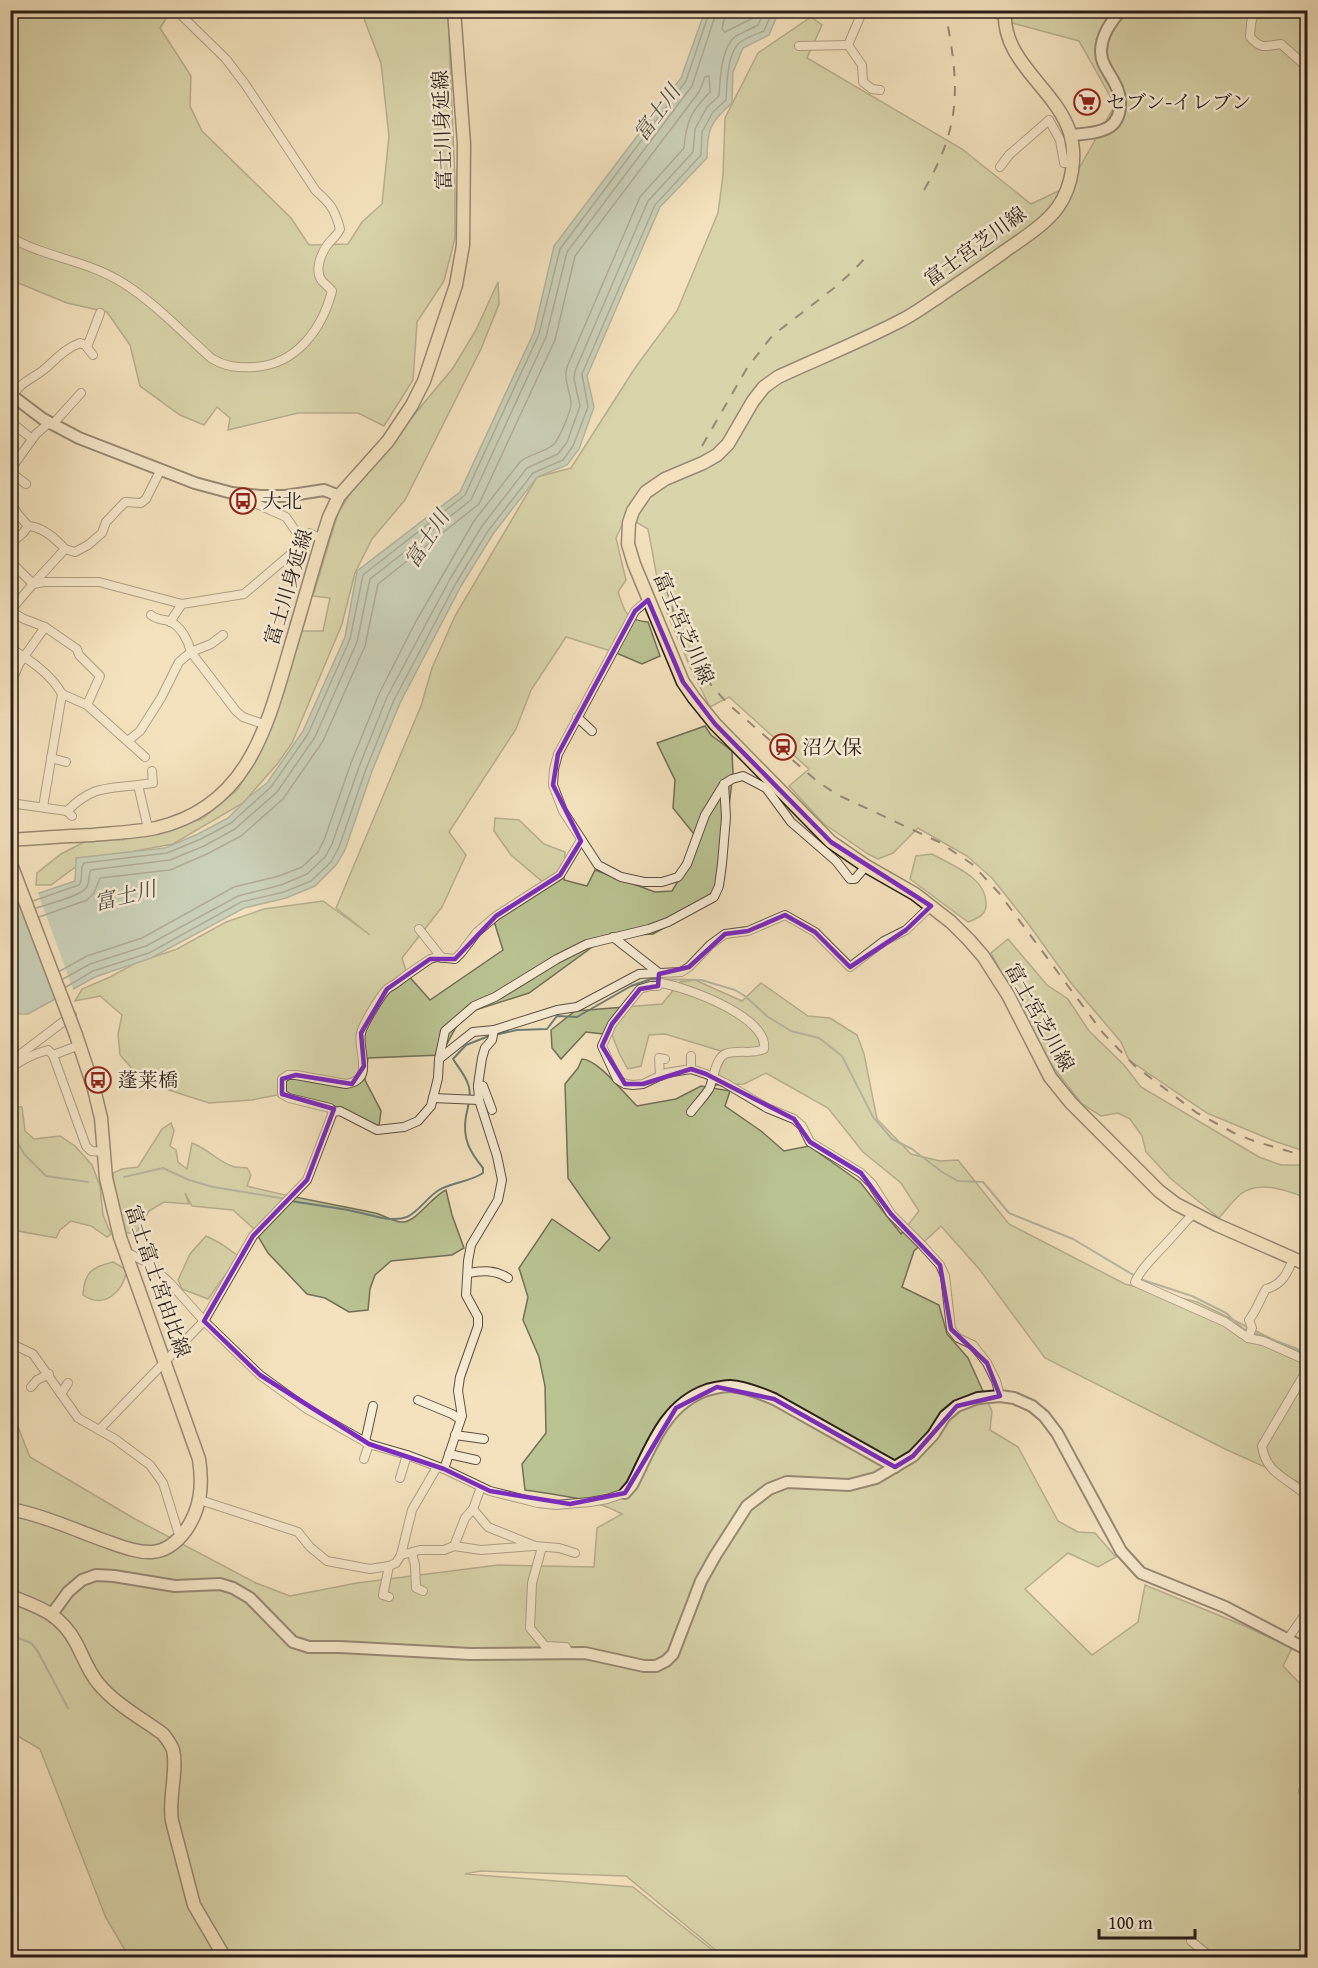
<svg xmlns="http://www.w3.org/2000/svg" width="1318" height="1968" viewBox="0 0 1318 1968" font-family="'Gentium Book Plus','Noto Serif JP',serif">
<rect width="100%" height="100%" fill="#f3e2bd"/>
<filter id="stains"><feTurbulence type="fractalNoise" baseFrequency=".00333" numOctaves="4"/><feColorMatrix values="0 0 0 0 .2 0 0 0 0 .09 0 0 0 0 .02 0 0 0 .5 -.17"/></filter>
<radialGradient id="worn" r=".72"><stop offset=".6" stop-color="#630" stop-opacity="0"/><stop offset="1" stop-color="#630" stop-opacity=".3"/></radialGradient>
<!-- green -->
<g fill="#bac392" stroke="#727056" stroke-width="1.5">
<path d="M10,11H171L160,28L191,76L190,106L202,131L291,218L309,245L348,244L362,222L382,204L389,136L381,63L361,11H448L455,182V238L444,281L417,322L413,380L384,426L358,413H298L228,430L230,418L217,407L204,425L180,415L140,386L130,345L107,312L67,303L11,280Z"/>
<path d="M957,11H1307V1152L1274,1141L1207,1113L1129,1060L1121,1042L1071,983L1027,922L992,878L967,856L918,828L893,853L878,859L868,854L823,823L789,786L809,769L729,697L710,707L691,669L661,599L648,529L626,516L616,538L626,580L618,592C625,612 625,620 648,622L660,656L642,664L614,652L566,637L531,690L516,729L449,832L466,855L442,907L402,958L407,974L430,1000L503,950L493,918L545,884L511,855L494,831L495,818L519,820L544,844L565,852L564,880L587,886L595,870L655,892L672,891L693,857L694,834L673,808L675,780L657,743L705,726L711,735L732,751L733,773L718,898L653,934L618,936L602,940L529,993L463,1014L441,1055L368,1058L365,1080L381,1111L379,1126L334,1106L282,1094L252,1100L209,1103L144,1082L120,1055L118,1034L122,1015L100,996L75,1001L82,989L110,977L136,963L177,949L226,922L264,909L323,901L370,935L336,908L421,706L432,668L455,616L537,477L571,468L635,368L677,311L718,213L723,175L725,118L758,53L811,17L822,25L807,58L962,149L1031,204L1069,186L1115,105L1079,41L983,15Z"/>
<path d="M498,282L499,304L481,349L405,500L372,539L355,573L342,624L292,743L278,763L243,803L173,844L135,851L74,868L51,885H36L37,873L61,854L90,839L122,840L202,819L237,790L257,759L301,631H323L330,598L313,596L338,513L355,486L453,368L476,330Z"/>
<path d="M932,854C951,865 986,877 986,903C987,915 978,918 968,922L910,879L916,856Z"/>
<path d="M1008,939L1047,985L1068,999L1089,1031L1124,1065L1141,1087L1259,1157L1281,1165H1307V1198C1288,1191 1262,1180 1242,1193C1234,1199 1226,1210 1219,1218L1170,1178L1146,1152L1142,1136L1130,1119L1118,1113L1101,1116L1082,1104L1045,1057L991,953Z"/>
<path d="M695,980L742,1001L761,983L808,1016L830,1018L857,1035L864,1054L877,1119L911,1154L940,1161L958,1160L1009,1224L1125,1284L1197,1302L1307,1356V1486L1225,1449L1045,1358L980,1270L941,1226L914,1251L902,1287L939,1305L947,1334L968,1358L992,1411L990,1430L1018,1447L1058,1521L1078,1532L1095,1533L1116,1557L1098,1567L1068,1553L1025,1589L1092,1655L1138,1622L1145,1585L1245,1626L1292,1648L1283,1666L1306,1690L1307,1689V1957H724L626,1876L480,1871L465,1874L633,1887L721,1957H129L106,1918L40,1749L11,1732L10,1407L30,1457L135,1519L256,1583L290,1596L357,1583L498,1565L594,1567L597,1528L622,1514C592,1498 558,1495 525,1490L522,1464L546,1433L545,1386L539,1357L523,1320L528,1297L519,1268L552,1219L599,1251L610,1238L568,1178L565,1084L578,1068L582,1059C599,1060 623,1093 637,1106L676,1099L701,1086L730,1091L725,1106L761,1131L784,1151L809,1146L860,1182L901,1234L919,1211L901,1183L863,1152L828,1108L766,1073L744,1084L715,1085L721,1051L665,1034L649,1035L641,1066L628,1069L620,1055L612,1035L586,1032L561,1059L552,1048L551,1030L575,1011L662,1004L680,982Z"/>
<path d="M11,1106L22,1107L25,1131L34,1139L60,1136L75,1146L92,1165L100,1186L103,1215L111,1234L107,1237L91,1226L71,1221L60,1230L56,1238L18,1231L11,1222Z"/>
<path d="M171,1123L174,1131L170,1146L176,1150L178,1162L187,1169L192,1143C207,1148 217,1161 232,1166C236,1168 242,1167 247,1168L251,1175L247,1186C289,1197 333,1204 375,1213C384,1215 393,1222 402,1222C417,1222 432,1196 446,1190L452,1215L464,1248L452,1255L391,1261L375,1275L370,1289L368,1310L349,1312L325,1298L307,1294L268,1253L253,1228L233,1210L192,1206L185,1193L189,1204L164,1202L149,1211L136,1233H126L116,1214L113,1173L122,1169L138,1167L162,1129Z"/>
<path d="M206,1236L220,1243L237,1255L235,1261L208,1299L182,1289L178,1280L190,1254Z"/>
<path d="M113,1262L127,1270C123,1291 105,1310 83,1295C84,1272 92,1267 113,1262Z"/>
</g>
<!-- water -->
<path fill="#9bbdb3" stroke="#6e7d75" stroke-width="1.5" d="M705,11H779L769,35L743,48L733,72L732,103C710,122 707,130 707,158L660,207L587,376L594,407L579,449L567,465L537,477L493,534L461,586L400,703L372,771L345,850L336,865L315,886L286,898L244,908L151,958L95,977L28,1014H11L10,903L75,881L76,858L165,848L198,834L228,818L249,797L267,783L303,731L345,637L357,571L460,492L534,332L554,246L681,78Z"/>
<!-- pier -->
<path fill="#f3e2bd" d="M37,890L74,992L62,999L23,895Z"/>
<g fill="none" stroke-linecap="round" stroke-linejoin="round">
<!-- shore -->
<g stroke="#626e66" stroke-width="1.5">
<path d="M726,10L722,29L725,32L751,19L755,10"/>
<path d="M33,901L79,885C84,879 79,869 84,863L167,853L201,839L231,823L271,787L308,734L350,639L363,575L465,495L539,334L560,249L686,81L710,10"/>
<path d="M36,908C47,904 79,897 86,888C90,883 88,875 91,870L170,860L204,846L235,829L277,792L315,737L357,642L370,579L471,500L546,337L567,252L692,86L717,10"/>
<path d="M39,917L87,900L94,893L100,878L170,870L207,854L241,836L283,799L323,741L365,646L378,584L479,504L555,340L575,256L699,92L705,77L709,76L710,92C691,111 686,122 684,148L640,197L567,367C563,381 571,391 571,405C570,413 559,439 554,444C545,453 530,453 520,462L474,521L415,623L379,694L351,763L324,840L318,852L302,867L279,876L234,887L142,938L87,956L60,971"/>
<path d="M63,979L90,964L146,946L238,896L281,885L307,874L325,857L332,844L359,767L387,697L450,579L482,526L527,468L558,454L567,442L580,406L574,379L575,371L648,201L693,152L695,129L707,107L719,96C720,80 721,46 736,36C743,32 751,29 758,25L765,10"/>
<path d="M66,987L93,971L149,953L241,902L284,892L311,881L331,862L339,847L366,769L394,700L456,583L488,531L533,473L563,460L573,446L588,407L582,374L655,205L701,155L702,132L713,112L726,100C727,84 727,56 738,44C744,38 757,34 764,31L773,10"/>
</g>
<!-- stream -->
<g stroke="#6e7d75" stroke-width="2">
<path d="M495,1035L517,1030L547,1029L557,1016L577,1017L631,986L651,979L701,980L735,990L745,996L768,1017L791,1031L819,1038L842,1056L873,1117L892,1139L912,1149L942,1172L958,1181L983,1182L1009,1213L1073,1239L1135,1276"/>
<path d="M10,1129L24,1154L46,1176L88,1182"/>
<path d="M124,1177L163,1168L189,1180L213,1187L286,1199"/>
<path d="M291,1201C308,1204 325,1206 342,1209C360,1211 389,1224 407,1217C420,1211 427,1197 439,1190C452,1182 470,1182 483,1173V1168C470,1152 462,1139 466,1116C468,1106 472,1094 468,1084C465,1075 458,1067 453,1059L466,1045L489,1036"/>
<path d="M1140,1279L1192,1296L1226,1313L1243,1329L1295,1348L1308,1355"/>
<path d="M10,1635L31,1643L37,1650L68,1708"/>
</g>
<!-- street casing -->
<g stroke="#5c4f42" stroke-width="10">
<g id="street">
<path d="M863,10L848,45L862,65L863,82L872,89L880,90"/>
<path d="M1255,10L1251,23L1250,37C1262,50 1265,46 1281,44L1308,68"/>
<path d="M799,46L848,45"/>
<path d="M1000,167L1009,155L1049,120L1060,140L1064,163H1073"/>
<path d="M10,237C44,257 84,260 118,280C151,299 182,332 211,358C226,367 237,368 255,367C297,364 322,329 332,291C329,287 325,284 322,281C314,271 321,253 328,244C332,239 337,236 340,229C335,210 331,204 316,191L245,84L226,59L182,16L184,10"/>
<path d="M87,347L100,313"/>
<path d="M10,399C19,382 33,379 46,368C57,358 66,348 80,343L85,345L93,355"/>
<path d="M10,421L32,439"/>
<path d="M52,425L81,393"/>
<path d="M10,470L36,434L49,423"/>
<path d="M10,472L26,484"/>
<path d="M239,496L286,517L297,533L305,536"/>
<path d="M10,501L17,513L28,526C43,527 55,538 65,549L33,584L10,561"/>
<path d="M10,544L23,533L28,526"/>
<path d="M65,549L75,552L88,545L102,533L106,522L125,502L141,503L146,499L161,469"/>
<path d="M648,600L635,611L558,754L554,769L553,785L563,811L598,865L621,877L644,882H662L678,877L687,864L705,815L724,784L732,779L743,776L766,788L791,822L836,861L850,879H855L866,866"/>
<path d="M10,611L33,584L45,582H99L182,604L244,594L292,553L309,533L322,539"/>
<path d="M10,611L24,619L45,627L77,649L79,655L100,676L87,705"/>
<path d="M151,615C157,620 162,619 169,621C181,626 188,640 191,652L236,711L243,717L266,725"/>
<path d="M170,622L182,604"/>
<path d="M10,648C30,660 51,674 62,694L43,807"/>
<path d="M10,685L19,664L45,627"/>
<path d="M62,694L87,705L145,757"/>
<path d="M577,717L592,731"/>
<path d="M129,740L140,731L161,698L179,662L191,652L211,644L223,635"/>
<path d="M51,758L66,762"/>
<path d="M138,785L153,783L152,771"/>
<path d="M10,803L67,811L72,816"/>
<path d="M67,811C92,786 105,789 138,785L148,828"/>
<path d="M419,929L442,958"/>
<path d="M613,937L659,973"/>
<path d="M53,1055L80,1045"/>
<path d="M439,1059L473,1032L494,1030L557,1010L577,1007L639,974L681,972L689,967L710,945L725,934L748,931L785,915L815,932L850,967L884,941L906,930L931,906"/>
<path d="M11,1063L18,1056L72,1015"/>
<path d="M10,1069C22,1059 33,1054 48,1050L53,1055L86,1146L91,1151L104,1152"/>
<path d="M691,1069V1056"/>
<path d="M660,1076L659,1058L665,1059"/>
<path d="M478,1088L483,1086L492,1110"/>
<path d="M433,1098L479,1100"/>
<path d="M333,1112L330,1108L289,1098L282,1094V1079L288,1075H296L346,1084C376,1080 357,1051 361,1033C363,1024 381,995 387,989C391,986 396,984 399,981C409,973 420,966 430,959L437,957L455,959L461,953L477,932L496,916L560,875L581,840"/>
<path d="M691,1112C697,1104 704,1097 709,1089C714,1079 715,1059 725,1054C738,1049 752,1055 764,1049C769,1017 686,987 661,983L658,986H650L640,989L612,1024L602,1046L617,1079L625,1084L633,1085L643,1084L666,1073L691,1069L706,1074L725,1083L767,1108L794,1119L802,1126L810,1142L861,1173L872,1184L891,1214L922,1245L940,1265L945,1276L951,1329L958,1338L973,1345L987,1363L996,1381L1000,1396"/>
<path d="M1194,1213C1181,1226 1171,1239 1158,1252C1149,1262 1141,1269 1135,1282L1225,1322L1248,1338L1263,1341L1308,1361"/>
<path d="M126,1252L148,1263L170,1283L204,1321L260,1375L307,1409L369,1444L407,1455L444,1469L490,1491L538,1503L556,1505L590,1502L607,1499L625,1493"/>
<path d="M468,1273C483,1271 494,1269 508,1278"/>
<path d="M10,1321L13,1320"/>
<path d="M1248,1338L1252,1328L1249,1320C1257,1310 1260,1299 1266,1289C1282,1285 1287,1274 1293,1259"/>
<path d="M10,1343L33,1354L78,1418L115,1439L150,1465L163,1483L180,1538"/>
<path d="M1308,1368L1262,1446C1266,1475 1289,1478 1308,1497"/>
<path d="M31,1387L37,1380L49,1374"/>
<path d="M61,1394L68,1383"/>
<path d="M418,1400L452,1414L460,1419"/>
<path d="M99,1430L204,1321L253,1236L307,1180L333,1112L340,1111L377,1130L404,1127L418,1121L431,1106L438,1078L439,1059L445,1031L474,1006L495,997L557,959L587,944L649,929L668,922L714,897L719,886L722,864L726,817L724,784"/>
<path d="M455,1435L484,1439"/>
<path d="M365,1442L373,1406"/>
<path d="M449,1454L476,1460"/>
<path d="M364,1459L369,1444"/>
<path d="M444,1469L462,1416L458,1391L460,1377L478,1326V1317L466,1295L468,1261L471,1245L498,1200L502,1180L497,1156L479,1100L478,1085L482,1058L485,1048L492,1040L494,1030"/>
<path d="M400,1478L407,1455"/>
<path d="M481,1487L473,1509L488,1527L535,1546L559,1548L575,1553"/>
<path d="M200,1500L298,1532L310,1547L327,1561L370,1569L389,1566L396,1563L401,1555L412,1510L437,1467"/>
<path d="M454,1546L465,1518L473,1509"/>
<path d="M542,1547L532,1583L530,1628L545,1646L566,1647L569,1653"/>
<path d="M412,1553L415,1565L416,1588L423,1591"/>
<path d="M401,1555L420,1550H444L454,1546L481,1550L533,1546"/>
<path d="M389,1597L383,1595L389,1566"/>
<path d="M1287,1640L1308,1610"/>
<path d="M1308,1783L1303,1791L1308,1792"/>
<path d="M1191,1941L1212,1958"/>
</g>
</g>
<!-- secondary casing -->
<g stroke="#2a1e19" stroke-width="14">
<g id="secondary">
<path d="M1071,135C1081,134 1093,134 1103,130C1124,123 1123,97 1114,82C1109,72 1101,64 1101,52C1101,35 1111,22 1121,10"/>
<path d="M10,394L43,419L79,438L195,483L232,493L260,496H285L324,490L339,496"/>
<path d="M625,1493L632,1485C651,1448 664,1405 707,1390C715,1388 722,1386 730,1386C745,1387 760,1393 774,1399L895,1467"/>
<path d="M52,1614L68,1592L82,1580L96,1575L114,1576L175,1586L220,1584L233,1588L250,1598L293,1642L309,1647H340L470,1654L585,1653L644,1666H656L666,1661L673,1654L701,1581L715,1556L747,1506L769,1489L787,1482L849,1485L876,1478L913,1456L933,1435L945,1416L957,1406L978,1398L1000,1396L1014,1398L1032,1406L1044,1416L1057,1433L1121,1551L1141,1573L1225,1607L1308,1650"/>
</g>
</g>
<!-- primary casing -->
<g stroke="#2a1e19" stroke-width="15">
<g id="primary">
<path d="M1005,10C1001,62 1056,88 1070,133C1077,157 1072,187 1058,207C1046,224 1022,239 1005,251C983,267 960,282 937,298C926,305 914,314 902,320C862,341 819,358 778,377L764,387L753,401L728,444L717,455L703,463L665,479L646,492L633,511L629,523L628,544L634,564L683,682L694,698L715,724L831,842L866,866L915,894L951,922L969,940L983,956L1008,995L1050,1077L1071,1103L1159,1191L1176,1204L1217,1225L1308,1265"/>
<path d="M10,840C38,838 65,836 93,835C114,833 136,832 156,828C248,807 267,727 290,648C303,605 315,560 329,517L339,496L388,441L412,405L424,381L456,285L463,245L464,144L454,10"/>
<path d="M10,1509C42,1515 73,1529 103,1540C118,1545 136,1553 152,1552C167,1551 178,1541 186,1530C201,1508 203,1485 199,1459L120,1237L106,1178L101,1118L94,1089L76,1035"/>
<path d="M10,1596C39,1607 61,1614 76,1643C83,1656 88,1671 98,1683C115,1704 141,1718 163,1734C167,1739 171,1744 173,1750C178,1770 168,1799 172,1821L194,1905L225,1958"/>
</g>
</g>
<!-- street -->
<use href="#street" stroke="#f7ecd4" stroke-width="8"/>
<!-- secondary -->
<use href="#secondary" stroke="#f7ecd4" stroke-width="10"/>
<!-- primary -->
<use href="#primary" stroke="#f3e2bd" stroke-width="12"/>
<!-- rail -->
<g stroke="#2a1e19" stroke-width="2" stroke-dasharray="10 10" stroke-linecap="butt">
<path d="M924,190C963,123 959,84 945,10"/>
<path d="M702,446L747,368L772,336L834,288L852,272L867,256"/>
<path d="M666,587L680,634L690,655L700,672L727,703L818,782L838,795L939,842L972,864L999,893L1103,1033L1135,1066L1197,1113L1234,1133L1254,1141L1308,1157"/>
</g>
<!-- primary-bridge casing -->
<g stroke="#2a1e19" stroke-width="15" stroke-linecap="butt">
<path id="primary-bridge" d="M12,867L76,1035"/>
</g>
<!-- primary-bridge -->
<use href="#primary-bridge" stroke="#f3e2bd" stroke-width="12"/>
</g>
<!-- marked area -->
<path d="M0 0H1318V1968H0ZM648,600L683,682L715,724L831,842L931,906L906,930L850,967L815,932L785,915L748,931L725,934L689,967L659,974L658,986L640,989L612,1024L602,1046L625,1084H643L691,1069L706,1074L794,1119L810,1142L861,1173L891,1214L940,1265L951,1329L987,1363L1000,1396L957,1406L913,1456L895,1467L774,1399L717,1387L676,1408L625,1493L570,1504L490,1491L444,1469L369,1444L260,1375L204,1321L253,1236L307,1180L334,1109L282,1094V1079L296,1075L352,1084L364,1066L361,1033L387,989L430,959H455L496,916L560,875L581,841L553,785L558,754L635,611Z" fill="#f3e2bd" fill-opacity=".55" fill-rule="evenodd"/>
<path fill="none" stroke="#7b2cbf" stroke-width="4.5" stroke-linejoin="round" d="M648,600L683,682L715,724L831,842L931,906L906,930L850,967L815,932L785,915L748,931L725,934L689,967L659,974L658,986L640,989L612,1024L602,1046L625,1084H643L691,1069L706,1074L794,1119L810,1142L861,1173L891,1214L940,1265L951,1329L987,1363L1000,1396L957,1406L913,1456L895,1467L774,1399L717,1387L676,1408L625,1493L570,1504L490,1491L444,1469L369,1444L260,1375L204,1321L253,1236L307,1180L334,1109L282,1094V1079L296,1075L352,1084L364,1066L361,1033L387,989L430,959H455L496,916L560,875L581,841L553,785L558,754L635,611Z"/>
<!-- icons -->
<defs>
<g id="supermarket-ring" transform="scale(1.35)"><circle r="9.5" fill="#f7ecd4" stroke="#8f2418" stroke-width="1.5"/><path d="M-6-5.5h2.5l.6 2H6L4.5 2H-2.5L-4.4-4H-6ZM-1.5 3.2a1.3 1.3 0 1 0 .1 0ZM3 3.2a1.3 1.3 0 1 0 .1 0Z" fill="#8f2418"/></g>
<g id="bus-ring" transform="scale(1.35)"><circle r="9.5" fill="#f7ecd4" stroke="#8f2418" stroke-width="1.5"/><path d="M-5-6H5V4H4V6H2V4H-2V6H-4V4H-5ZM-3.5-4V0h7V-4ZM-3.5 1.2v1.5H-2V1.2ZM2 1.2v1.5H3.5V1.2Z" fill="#8f2418"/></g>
<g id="station-ring" transform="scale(1.35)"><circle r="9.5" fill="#f7ecd4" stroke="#8f2418" stroke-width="1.5"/><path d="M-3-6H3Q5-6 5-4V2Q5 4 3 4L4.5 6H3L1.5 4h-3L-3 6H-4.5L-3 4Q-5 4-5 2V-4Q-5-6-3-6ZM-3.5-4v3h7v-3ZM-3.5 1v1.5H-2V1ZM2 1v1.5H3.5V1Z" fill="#8f2418"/></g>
</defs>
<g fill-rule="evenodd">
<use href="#supermarket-ring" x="1087" y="102"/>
<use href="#bus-ring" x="243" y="501"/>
<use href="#station-ring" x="783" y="747"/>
<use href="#bus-ring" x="98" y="1080"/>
</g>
<g text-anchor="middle" stroke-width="5" stroke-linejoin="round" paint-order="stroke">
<!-- poi labels -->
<g font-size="20" fill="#2a1e19" stroke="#f7ecd4" text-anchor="start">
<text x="1106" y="109">セブン-イレブン</text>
<text x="262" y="508">大北</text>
<text x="802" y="754">沼久保</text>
<text x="118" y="1087">蓬莱橋</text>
</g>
<!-- street labels -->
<g font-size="20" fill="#2a1e19" stroke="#f7ecd4">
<text transform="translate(442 130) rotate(-92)" y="7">富士川身延線</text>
<text transform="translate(975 246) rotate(-36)" y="7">富士宮芝川線</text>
<text transform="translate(288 587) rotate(-73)" y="7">富士川身延線</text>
<text transform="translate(684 628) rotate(66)" y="7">富士宮芝川線</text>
<text transform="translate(1040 1017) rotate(61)" y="7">富士宮芝川線</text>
<text transform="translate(158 1281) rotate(71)" y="7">富士富士宮由比線</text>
</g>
<!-- water labels -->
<g font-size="21" font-style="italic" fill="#4c4e47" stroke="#f7ecd4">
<text transform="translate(657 113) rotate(-54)" y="7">富士川</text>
<text transform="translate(427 539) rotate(-57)" y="7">富士川</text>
<text transform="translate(125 896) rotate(-14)" y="7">富士川</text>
</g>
</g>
<!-- margin -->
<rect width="1318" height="1968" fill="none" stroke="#f3e2bd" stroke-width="36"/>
<rect x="12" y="12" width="1294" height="1944" fill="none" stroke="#2a1e19" stroke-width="3"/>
<rect x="18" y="18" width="1282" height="1932" fill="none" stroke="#2a1e19" stroke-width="1.5"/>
<!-- scale -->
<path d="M1099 1929v9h96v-9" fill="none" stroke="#2a1e19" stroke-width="3"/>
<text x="1108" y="1929" font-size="18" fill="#2a1e19" stroke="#f7ecd4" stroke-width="4.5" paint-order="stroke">100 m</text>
<rect width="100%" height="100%" filter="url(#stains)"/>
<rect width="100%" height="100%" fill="url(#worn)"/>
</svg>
